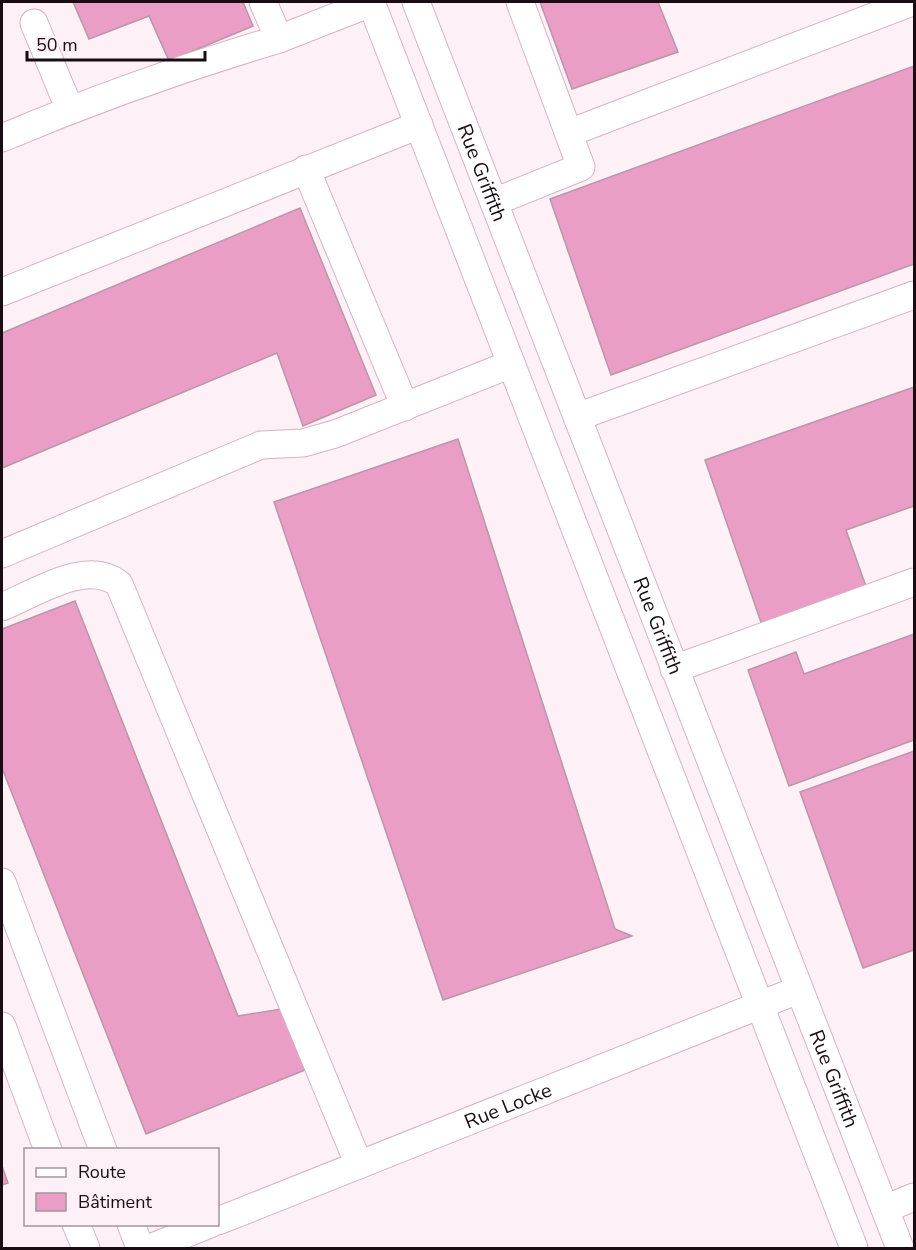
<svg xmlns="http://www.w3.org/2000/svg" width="916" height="1250" viewBox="0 0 916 1250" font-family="'Nunito Sans',sans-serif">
<rect width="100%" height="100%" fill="#fef0f7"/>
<!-- building -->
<g fill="#ea9dc5" stroke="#b997a8" stroke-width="1.5">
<path d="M73,2H243L253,26L169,61L149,16L89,39Z"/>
<path d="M540,2H658L678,52L572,89Z"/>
<path d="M914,66V264L611,375L550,199Z"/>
<path d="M300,208L376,395L303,426L277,353L2,468V333Z"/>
<path d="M914,387V506L846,530L868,592L763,628L705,460Z"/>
<path d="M458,439L615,929L632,936L443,1000L274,502Z"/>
<path d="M75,601L238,1016L281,1009L305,1070L146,1134L2,768V629Z"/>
<path d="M914,634V740L789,786L748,670L796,652L804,674Z"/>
<path d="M914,751V950L863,968L800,792Z"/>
<path d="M2,1166L8,1183L2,1185Z"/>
</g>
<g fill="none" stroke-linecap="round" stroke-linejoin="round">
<!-- minor casing -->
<g stroke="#d6b3c4" stroke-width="29">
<g id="minor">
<path d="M263,2L279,39L371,3"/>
<path d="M371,2L854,1248"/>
<path id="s1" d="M416,2L900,1248"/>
<path d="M34,23L70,110"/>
<path d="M569,133L912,2"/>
<path d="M2,138C92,100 185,67 279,39"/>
<path d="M306,169L405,407"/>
<path d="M494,202L581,167L520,2"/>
<path d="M2,292L419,125"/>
<path d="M577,417L914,295"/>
<path d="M2,554L261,445L303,443L335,434L511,364"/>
<path d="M2,607C34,594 87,558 119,584L359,1165"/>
<path d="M674,669L914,582"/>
<path d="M2,882L103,1150"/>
<path d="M2,1026L48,1150"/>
<path d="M885,1209L914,1197"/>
<path id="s2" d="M218,1221L798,990"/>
<path d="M76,1224L86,1248"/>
<path d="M131,1224L140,1248"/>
<path d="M150,1248L210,1224"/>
</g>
</g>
<!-- minor -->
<use href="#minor" stroke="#fff" stroke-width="27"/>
</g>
<g text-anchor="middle" stroke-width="5" stroke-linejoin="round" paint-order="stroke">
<!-- street labels -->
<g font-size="20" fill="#190d13" stroke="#fef0f7">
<text dy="7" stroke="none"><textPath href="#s1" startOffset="183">Rue Griffith</textPath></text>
<text dy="7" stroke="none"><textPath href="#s1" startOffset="669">Rue Griffith</textPath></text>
<text dy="7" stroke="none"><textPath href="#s1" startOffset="1155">Rue Griffith</textPath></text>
<text dy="7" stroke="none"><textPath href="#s2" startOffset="312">Rue Locke</textPath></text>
</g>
</g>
<!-- border -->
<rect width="916" height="1250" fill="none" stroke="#190d13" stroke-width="6"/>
<!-- legend -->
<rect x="24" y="1148" width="195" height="78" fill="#fef0f7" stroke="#a2959c" stroke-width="1.5"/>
<rect x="36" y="1168" width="30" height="9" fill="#ffffff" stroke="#a2959c" stroke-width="1.5"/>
<text x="78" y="1178" font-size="18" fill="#190d13">Route</text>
<rect x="36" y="1193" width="30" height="18" fill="#ea9dc5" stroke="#a2959c" stroke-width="1.5"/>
<text x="78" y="1208" font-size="18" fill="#190d13">Bâtiment</text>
<!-- scale -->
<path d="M27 51v9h178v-9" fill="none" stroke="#190d13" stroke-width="3"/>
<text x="36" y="51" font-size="18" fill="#190d13" stroke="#fef0f7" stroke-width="4.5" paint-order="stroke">50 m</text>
</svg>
